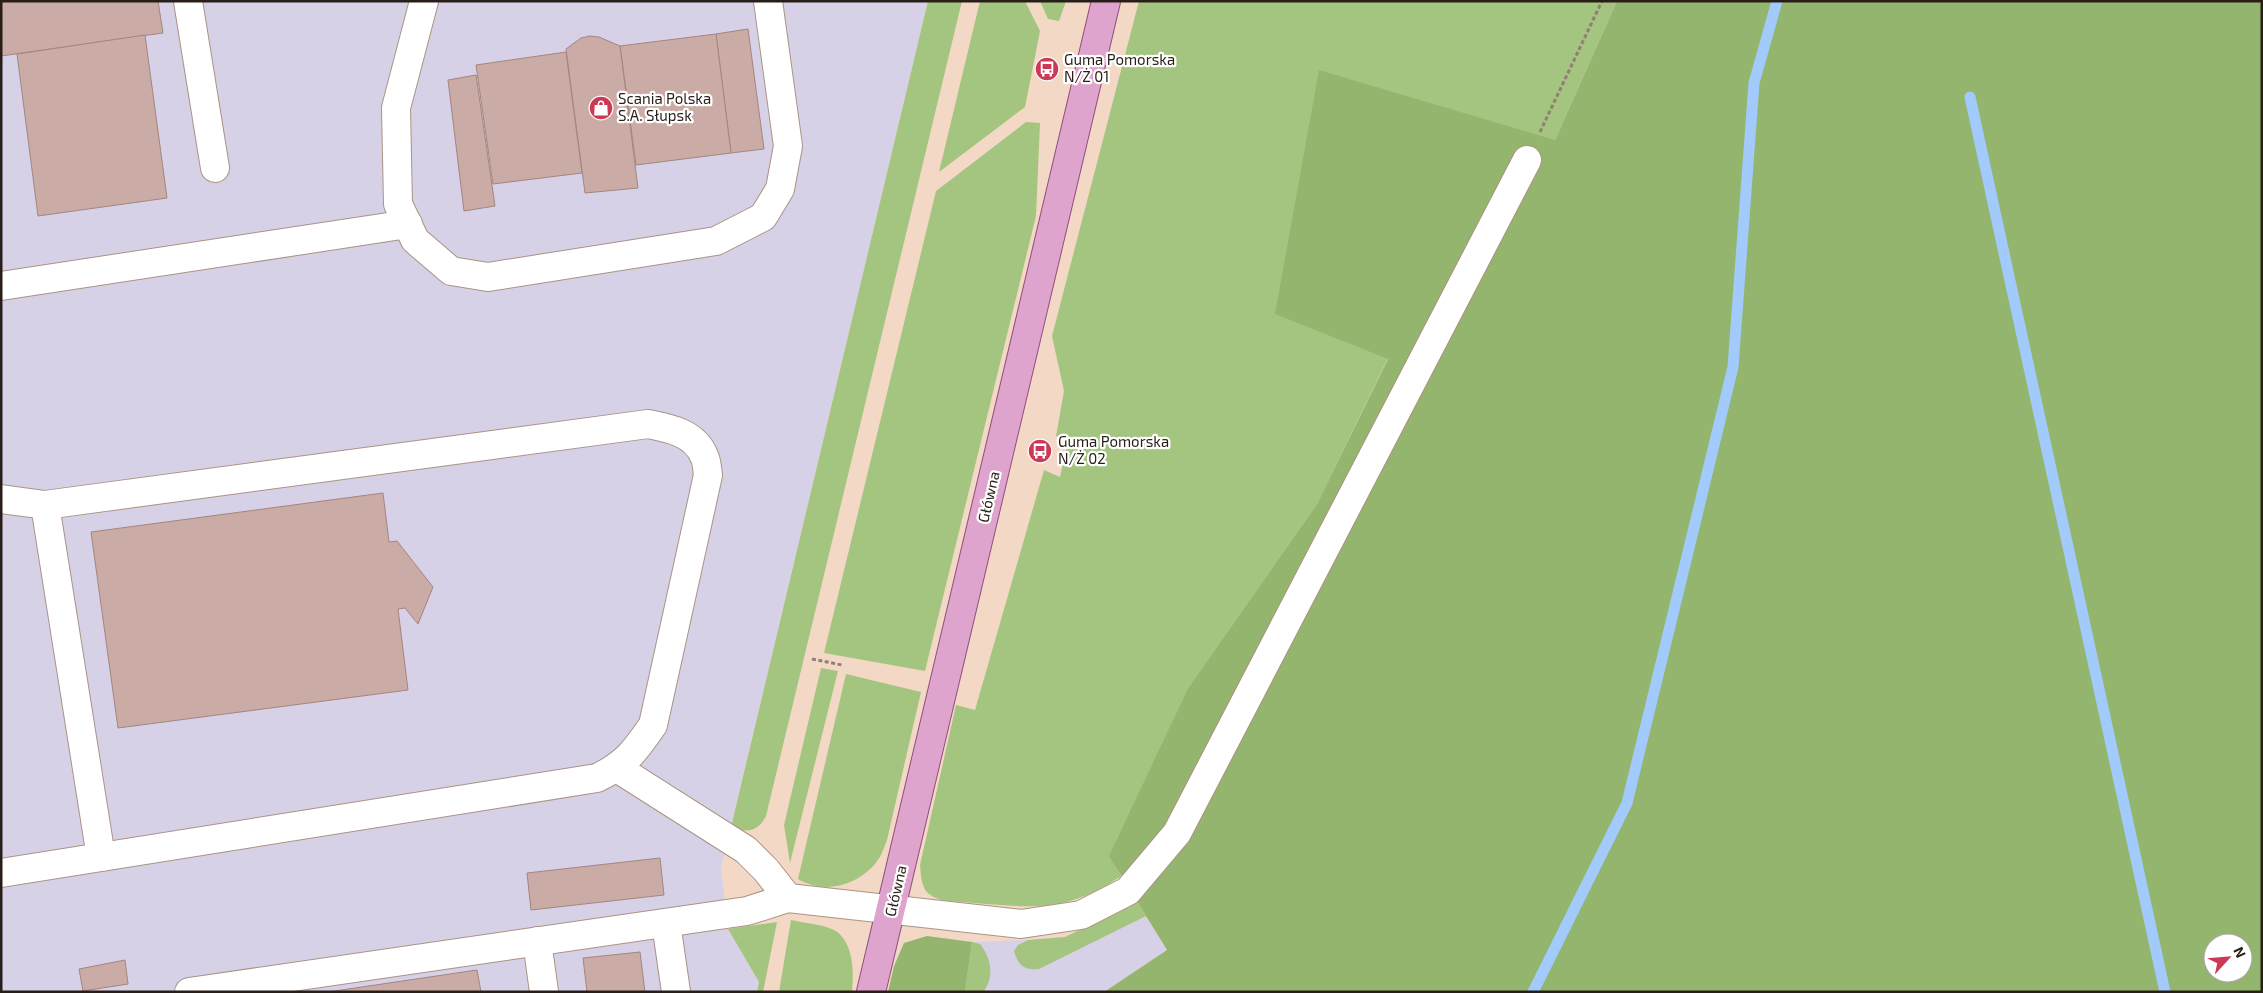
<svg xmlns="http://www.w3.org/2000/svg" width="2263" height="993" viewBox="0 0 2263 993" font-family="'Exo 2',sans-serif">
<rect width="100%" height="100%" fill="#f3d8c6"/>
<!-- industrial -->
<g fill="#d6d1e6">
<path d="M1,1H928L721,868L728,929L759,982L757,992H1Z"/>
<path d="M1137,902L1167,950L1104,992H965L972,942L1028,940L1065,937Z"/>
</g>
<!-- green -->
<g fill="#a4c580">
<path d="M928,1H962L766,816C758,832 747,833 731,827Z"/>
<path d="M980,1H1025L1040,31L1025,107L939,172Z"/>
<path d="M1040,1H1066L1059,21L1048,19Z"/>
<path d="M1139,1H1617L1555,140L1388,358L1317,504L1188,688L1110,856L1121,876C1068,912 1035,908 974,903C960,901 940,903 929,894C921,888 921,874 920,865L956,705L975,710L1044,470L1060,477L1068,440L1056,436L1064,391L1052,336Z"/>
<path d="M1026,122L1040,123L1036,216L925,671L824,653L936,191Z"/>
<path d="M821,668L838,671L790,863L784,825Z"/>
<path d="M846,674L921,692L887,840C884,848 881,857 875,864C855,887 823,894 798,879Z"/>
<path d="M1137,902L1146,916L1039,969C1024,971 1018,965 1014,951L1018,945L1028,940L1065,937Z"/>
<path d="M791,920C804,923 822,924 834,930C854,941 854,973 852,992H779Z"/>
<path d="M777,922L763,992H757L759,982L728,929Z"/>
<path d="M972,942L980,944C991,958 995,977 983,992H965Z"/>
</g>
<!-- forest -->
<g fill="#94b56e" fill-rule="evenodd">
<path d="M1617,1H2262V992H1104L1167,950L1109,856L1188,688L1317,504L1388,359L1275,314L1319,70L1555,140ZM2213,943H2243V973H2213Z"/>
<path d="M927,936L972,942L965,992H888L894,966L904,943Z"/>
</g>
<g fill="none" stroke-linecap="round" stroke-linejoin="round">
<!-- stream -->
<g stroke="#a2cafb" stroke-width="11">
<path d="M1970,97L2165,992"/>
<path d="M1533,992L1627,803L1733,367L1754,83L1777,1"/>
</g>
</g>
<!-- building -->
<g fill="#cbaba5" stroke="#a48580">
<path d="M1,1H158L163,33L1,56Z"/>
<path d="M748,29L764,149L731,153L716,34Z"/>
<path d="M716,34L731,153L636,165L620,46Z"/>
<path d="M145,35L167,198L38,216L17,54Z"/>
<path d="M590,36L599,37L620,46L638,188L585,193L566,49L581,38Z"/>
<path d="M566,52L582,173L493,184L476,65Z"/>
<path d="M476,75L495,206L464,211L448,80Z"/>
<path d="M383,493L389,542L397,541L433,587L418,624L405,608L398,609L408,690L118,728L91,532Z"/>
<path d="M660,858L664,895L531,910L527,873Z"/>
<path d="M640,952L645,992H587L583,958Z"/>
<path d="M125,960L128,984L83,991L79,969Z"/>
<path d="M477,970L481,992H328Z"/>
</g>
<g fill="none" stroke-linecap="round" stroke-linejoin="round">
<!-- minor casing -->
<g stroke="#ac9382" stroke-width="30">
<g id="minor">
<path d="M188,1L215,168"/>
<path d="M424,1L396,108L398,204L415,240L451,271L488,277L716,241L763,217L780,189L788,146L768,1"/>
<path d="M1,286L408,224"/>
<path d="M1,499L45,505L648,424C669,428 695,433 704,456C707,461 707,469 708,475L653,725C635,751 626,764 597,778L1,873"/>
<path d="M45,505L101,857"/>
<path d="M617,768L746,850L766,870L788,898"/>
<path d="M666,923L676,992"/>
<path d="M537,941L544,992"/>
<path d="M189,992L747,911L788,898L1021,924L1081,915L1128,891L1177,833L1527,160"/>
</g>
</g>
<!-- major casing -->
<g stroke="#904e7a" stroke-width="30">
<path id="major" d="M871,992L1106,1"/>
</g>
<!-- path -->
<g stroke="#927f73" stroke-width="3" stroke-dasharray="4 2.5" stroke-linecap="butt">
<path d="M1540,132L1602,1"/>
<path d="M812,659L842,665"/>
</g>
<!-- minor -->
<use href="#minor" stroke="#fff" stroke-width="28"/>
<!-- major -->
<use href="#major" stroke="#dea4ce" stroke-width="28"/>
</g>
<!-- icons -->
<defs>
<g id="bus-disc" transform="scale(1.25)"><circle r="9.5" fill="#ca3a56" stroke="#fff"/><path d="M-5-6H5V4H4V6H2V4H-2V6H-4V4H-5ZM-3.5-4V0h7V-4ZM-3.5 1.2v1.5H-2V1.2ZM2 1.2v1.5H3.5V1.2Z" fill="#fff"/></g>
<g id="shop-disc" transform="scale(1.25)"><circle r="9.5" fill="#ca3a56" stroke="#fff"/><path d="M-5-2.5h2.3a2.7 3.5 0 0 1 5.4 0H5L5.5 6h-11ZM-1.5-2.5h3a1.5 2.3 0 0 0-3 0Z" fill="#fff"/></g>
</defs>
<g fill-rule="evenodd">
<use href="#bus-disc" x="1047" y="69"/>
<use href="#shop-disc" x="601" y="108"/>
<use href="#bus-disc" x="1040" y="451"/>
</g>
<g text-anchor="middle" stroke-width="4.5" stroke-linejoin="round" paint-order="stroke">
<!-- poi labels -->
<g font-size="15" fill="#281e18" stroke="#fff" text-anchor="start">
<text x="1064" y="65">Guma Pomorska<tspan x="1064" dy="17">N/Ż 01</tspan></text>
<text x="618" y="104">Scania Polska<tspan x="618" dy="17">S.A. Słupsk</tspan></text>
<text x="1058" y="447">Guma Pomorska<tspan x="1058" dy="17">N/Ż 02</tspan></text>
</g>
<!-- street labels -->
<g font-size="15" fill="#281e18" stroke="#fff">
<text transform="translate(989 497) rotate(-77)" y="5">Główna</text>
<text transform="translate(896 891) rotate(-77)" y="5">Główna</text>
</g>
</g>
<!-- border -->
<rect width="2263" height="993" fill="none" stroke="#281e18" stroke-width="5"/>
<!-- north arrow -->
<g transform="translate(2228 958) rotate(64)"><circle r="24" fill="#ffffff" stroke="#a9a5a3"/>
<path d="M0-4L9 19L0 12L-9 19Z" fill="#ca3a56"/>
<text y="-8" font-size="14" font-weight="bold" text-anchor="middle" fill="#281e18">N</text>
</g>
</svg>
